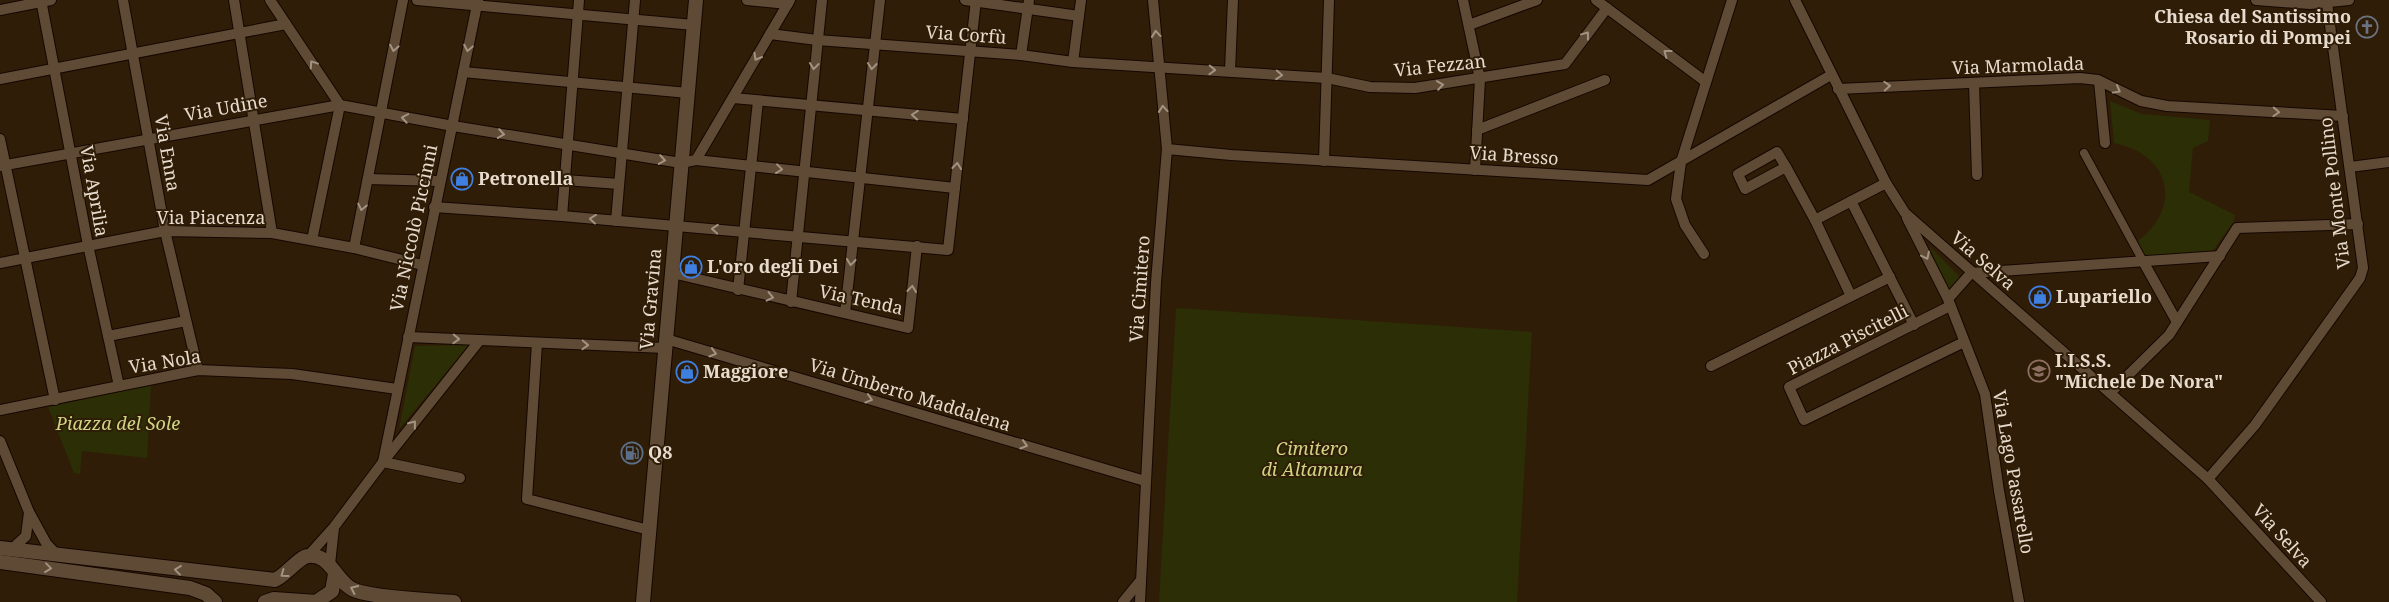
<svg xmlns="http://www.w3.org/2000/svg" width="2389" height="602" viewBox="0 0 2389 602" font-family="'Noto Serif',serif">
<rect width="100%" height="100%" fill="#2f1d07"/>
<!-- green -->
<g fill="#2c2e06">
<path d="M2110,101L2142,114L2210,120L2208,141L2193,148L2189,192L2235,215L2234,221L2212,252L2141,257L2134,244C2183,210 2173,155 2114,143Z"/>
<path d="M1929,246L1960,277L1948,290Z"/>
<path d="M1176,308L1532,332L1517,602H1159Z"/>
<path d="M469,345L399,429L415,346Z"/>
<path d="M151,385L147,458L82,451L80,474L74,473L48,407Z"/>
</g>
<g fill="none" stroke-linecap="round" stroke-linejoin="round">
<!-- pedestrian casing -->
<g stroke="#160700" stroke-width="10">
<path id="pedestrian" d="M2084,153L2144,263"/>
</g>
<!-- minor casing -->
<g stroke="#160700" stroke-width="12">
<g id="minor">
<path d="M41,0L88,245L119,386"/>
<path d="M123,0L165,231L198,370"/>
<path d="M234,0L272,233"/>
<path d="M270,0L340,105"/>
<path d="M417,0L694,25"/>
<path d="M747,0L788,4"/>
<path d="M965,0L1079,16"/>
<path d="M1463,0L1480,79L1475,170"/>
<path d="M1596,0L1706,82"/>
<path d="M1795,0L1886,183L1905,213L2208,479L2321,602"/>
<path d="M2256,0L2310,4L2349,0"/>
<path d="M0,10L51,0"/>
<path d="M1469,25L1537,0"/>
<path d="M770,34L817,40L1021,55L1073,62L1327,78L1370,87L1415,88L1565,64L1607,8"/>
<path d="M1021,55L1029,0"/>
<path d="M1073,62L1081,0"/>
<path d="M1230,71L1233,0"/>
<path d="M463,72L688,93"/>
<path d="M0,79L286,24"/>
<path d="M2099,81L2105,143"/>
<path d="M1974,83L1977,175"/>
<path d="M1838,89L2080,78L2098,80L2141,101L2167,106L2343,116"/>
<path d="M733,98L963,119"/>
<path d="M1477,130L1605,80"/>
<path d="M0,139L55,400"/>
<path d="M1167,149L1231,155L1648,180L1831,75"/>
<path d="M1777,152L1786,167L1745,189L1738,174Z"/>
<path d="M696,160L955,188"/>
<path d="M1324,161L1329,0"/>
<path d="M0,166L340,105L453,126L681,163L696,160L790,0"/>
<path d="M1786,167L1815,220L1851,296"/>
<path d="M2350,167L2389,162"/>
<path d="M368,179L440,181"/>
<path d="M565,180L619,184"/>
<path d="M1851,201L1914,325"/>
<path d="M434,207L562,216L948,250L976,0"/>
<path d="M562,216L579,0"/>
<path d="M1907,218L1948,299L1985,394L1999,491L2019,602"/>
<path d="M1815,220L1886,183"/>
<path d="M616,221L635,0"/>
<path d="M312,240L340,105"/>
<path d="M354,248L403,0"/>
<path d="M1704,254L1685,225L1676,199L1681,162L1732,0"/>
<path d="M0,263L165,231L272,233L354,248L422,265"/>
<path d="M2144,263L2177,322"/>
<path d="M672,273L908,328L917,246"/>
<path d="M738,290L758,101"/>
<path d="M1948,299L1971,273L2220,256"/>
<path d="M791,302L822,0"/>
<path d="M1950,306L1789,387L1804,420L1964,342"/>
<path d="M845,313L880,0"/>
<path d="M108,336L186,321"/>
<path d="M408,337L665,348"/>
<path d="M666,339L1145,481"/>
<path d="M537,343L527,499L649,530"/>
<path d="M1711,366L1890,277"/>
<path d="M2110,393L2169,335L2237,228L2358,224"/>
<path d="M0,410L198,370L292,374L397,389"/>
<path d="M0,441L29,512L46,543L56,554"/>
<path d="M383,462L478,0"/>
<path d="M383,462L460,478"/>
<path d="M2208,479L2255,425L2360,278L2363,268L2327,3"/>
<path d="M12,549L26,536L29,512"/>
<path d="M308,556L334,527L383,462L480,340"/>
<path d="M330,564L334,528"/>
<path d="M1123,602L1141,580"/>
<path d="M1140,602L1156,282L1167,149L1153,0"/>
</g>
</g>
<!-- secondary casing -->
<g stroke="#160700" stroke-width="16">
<g id="secondary">
<path d="M0,548L275,580C286,575 299,557 308,556C330,553 335,580 352,589C369,598 432,600 454,602"/>
<path d="M0,562L190,588L206,594L215,602"/>
<path d="M265,602L274,599L317,602"/>
<path d="M316,602L332,591L335,574"/>
<path d="M643,602L696,0"/>
</g>
</g>
<!-- pedestrian -->
<use href="#pedestrian" stroke="#5f4b35" stroke-width="8"/>
<!-- minor -->
<use href="#minor" stroke="#5f4b35" stroke-width="10"/>
<!-- secondary -->
<use href="#secondary" stroke="#5f4b35" stroke-width="14"/>
</g>
<!-- one-way arrows -->
<defs><path id="oneway-chevron" d="M-2-3.5L2.5 0L-2 3.5" fill="none" stroke-width="1.6" stroke-linecap="round" stroke-linejoin="round" transform="scale(1.25)"/></defs>
<g stroke="#a39382">
<use href="#oneway-chevron" transform="translate(1156 34) rotate(-95)"/>
<use href="#oneway-chevron" transform="translate(1586 35) rotate(-53)"/>
<use href="#oneway-chevron" transform="translate(394 48) rotate(100)"/>
<use href="#oneway-chevron" transform="translate(468 48) rotate(101)"/>
<use href="#oneway-chevron" transform="translate(1667 53) rotate(-143)"/>
<use href="#oneway-chevron" transform="translate(757 57) rotate(120)"/>
<use href="#oneway-chevron" transform="translate(313 64) rotate(-124)"/>
<use href="#oneway-chevron" transform="translate(814 66) rotate(96)"/>
<use href="#oneway-chevron" transform="translate(872 66) rotate(96)"/>
<use href="#oneway-chevron" transform="translate(1212 70) rotate(2)"/>
<use href="#oneway-chevron" transform="translate(1279 75) rotate(4)"/>
<use href="#oneway-chevron" transform="translate(1440 85) rotate(-8)"/>
<use href="#oneway-chevron" transform="translate(1887 86) rotate(-3)"/>
<use href="#oneway-chevron" transform="translate(2117 90) rotate(29)"/>
<use href="#oneway-chevron" transform="translate(1163 109) rotate(-95)"/>
<use href="#oneway-chevron" transform="translate(2276 112) rotate(3)"/>
<use href="#oneway-chevron" transform="translate(915 115) rotate(-176)"/>
<use href="#oneway-chevron" transform="translate(405 118) rotate(-170)"/>
<use href="#oneway-chevron" transform="translate(501 134) rotate(9)"/>
<use href="#oneway-chevron" transform="translate(662 160) rotate(9)"/>
<use href="#oneway-chevron" transform="translate(957 166) rotate(-83)"/>
<use href="#oneway-chevron" transform="translate(779 169) rotate(7)"/>
<use href="#oneway-chevron" transform="translate(362 207) rotate(102)"/>
<use href="#oneway-chevron" transform="translate(593 219) rotate(-174)"/>
<use href="#oneway-chevron" transform="translate(715 229) rotate(-176)"/>
<use href="#oneway-chevron" transform="translate(1926 256) rotate(64)"/>
<use href="#oneway-chevron" transform="translate(851 262) rotate(96)"/>
<use href="#oneway-chevron" transform="translate(912 289) rotate(-83)"/>
<use href="#oneway-chevron" transform="translate(770 297) rotate(13)"/>
<use href="#oneway-chevron" transform="translate(456 339) rotate(2)"/>
<use href="#oneway-chevron" transform="translate(585 345) rotate(2)"/>
<use href="#oneway-chevron" transform="translate(713 353) rotate(17)"/>
<use href="#oneway-chevron" transform="translate(869 399) rotate(17)"/>
<use href="#oneway-chevron" transform="translate(413 424) rotate(-51)"/>
<use href="#oneway-chevron" transform="translate(1024 445) rotate(17)"/>
<use href="#oneway-chevron" transform="translate(48 568) rotate(7)"/>
<use href="#oneway-chevron" transform="translate(178 570) rotate(-173)"/>
<use href="#oneway-chevron" transform="translate(284 574) rotate(144)"/>
<use href="#oneway-chevron" transform="translate(354 589) rotate(-155)"/>
</g>
<!-- icons -->
<defs>
<g id="church-ring" transform="scale(1.125)"><circle r="9.5" fill="#2f1d07" stroke="#6b7280" stroke-width="1.5"/><path d="M-1.2-6h2.4v3.5h3.3v2.4h-3.3V6h-2.4V-.1h-3.3v-2.4h3.3Z" fill="#6b7280"/></g>
<g id="shop-ring" transform="scale(1.125)"><circle r="9.5" fill="#2f1d07" stroke="#3f7fe0" stroke-width="1.5"/><path d="M-5-2.5h2.3a2.7 3.5 0 0 1 5.4 0H5L5.5 6h-11ZM-1.5-2.5h3a1.5 2.3 0 0 0-3 0Z" fill="#3f7fe0"/></g>
<g id="school-ring" transform="scale(1.125)"><circle r="9.5" fill="#2f1d07" stroke="#8d6e63" stroke-width="1.5"/><path d="M0-5L7-2L0 1L-7-2ZM-4 1L0 2.5L4 1V4Q0 6-4 4Z" fill="#8d6e63"/></g>
<g id="fuel-ring" transform="scale(1.125)"><circle r="9.5" fill="#2f1d07" stroke="#5c6f8a" stroke-width="1.5"/><path d="M-5.5-6h7V0h2V4h1.3V-2.5L3-4.5l.8-.8L6-3V5H2.5V1h-1V6h-7ZM-4.2-4.7v3.2H.2V-4.7Z" fill="#5c6f8a"/></g>
</defs>
<g fill-rule="evenodd">
<use href="#church-ring" x="2367" y="27"/>
<use href="#shop-ring" x="462" y="179"/>
<use href="#shop-ring" x="691" y="267"/>
<use href="#shop-ring" x="2040" y="297"/>
<use href="#school-ring" x="2039" y="371"/>
<use href="#shop-ring" x="687" y="372"/>
<use href="#fuel-ring" x="632" y="453"/>
</g>
<g text-anchor="middle" stroke-width="4" stroke-linejoin="round" paint-order="stroke">
<!-- poi labels -->
<g font-size="18" font-weight="bold" fill="#e7dbce" stroke="#2f1d07" text-anchor="start">
<text x="2351" y="23" text-anchor="end">Chiesa del Santissimo<tspan x="2351" dy="21">Rosario di Pompei</tspan></text>
<text x="478" y="185">Petronella</text>
<text x="707" y="273">L'oro degli Dei</text>
<text x="2056" y="303">Lupariello</text>
<text x="2055" y="367">I.I.S.S.<tspan x="2055" dy="21">"Michele De Nora"</tspan></text>
<text x="703" y="378">Maggiore</text>
<text x="648" y="459">Q8</text>
</g>
<!-- street labels -->
<g font-size="18" fill="#e7dbce" stroke="#2f1d07">
<text transform="translate(966 35) rotate(4)" y="6">Via Corfù</text>
<text transform="translate(1440 66) rotate(-6)" y="6">Via Fezzan</text>
<text transform="translate(2018 66) rotate(-2)" y="6">Via Marmolada</text>
<text transform="translate(226 108) rotate(-10)" y="6">Via Udine</text>
<text transform="translate(167 153) rotate(80)" y="6">Via Enna</text>
<text transform="translate(1514 156) rotate(4)" y="6">Via Bresso</text>
<text transform="translate(94 191) rotate(80)" y="6">Via Aprilia</text>
<text transform="translate(2335 193) rotate(-97)" y="6">Via Monte Pollino</text>
<text x="211" y="224">Via Piacenza</text>
<text transform="translate(414 228) rotate(-78)" y="6">Via Niccolò Piccinni</text>
<text transform="translate(1983 261) rotate(41)" y="6">Via Selva</text>
<text transform="translate(1140 289) rotate(-86)" y="6">Via Cimitero</text>
<text transform="translate(651 299) rotate(-85)" y="6">Via Gravina</text>
<text transform="translate(861 300) rotate(12)" y="6">Via Tenda</text>
<text transform="translate(1848 340) rotate(-27)" y="6">Piazza Piscitelli</text>
<text transform="translate(165 362) rotate(-9)" y="6">Via Nola</text>
<text transform="translate(910 395) rotate(17)" y="6">Via Umberto Maddalena</text>
<text transform="translate(2013 472) rotate(80)" y="6">Via Lago Passarello</text>
<text transform="translate(2282 536) rotate(48)" y="6">Via Selva</text>
</g>
<!-- park labels -->
<g font-size="18" font-style="italic" fill="#cfd583" stroke="#2f1d07">
<text x="118" y="430">Piazza del Sole</text>
<text x="1312" y="455">Cimitero<tspan x="1312" dy="21">di Altamura</tspan></text>
</g>
</g>
</svg>
